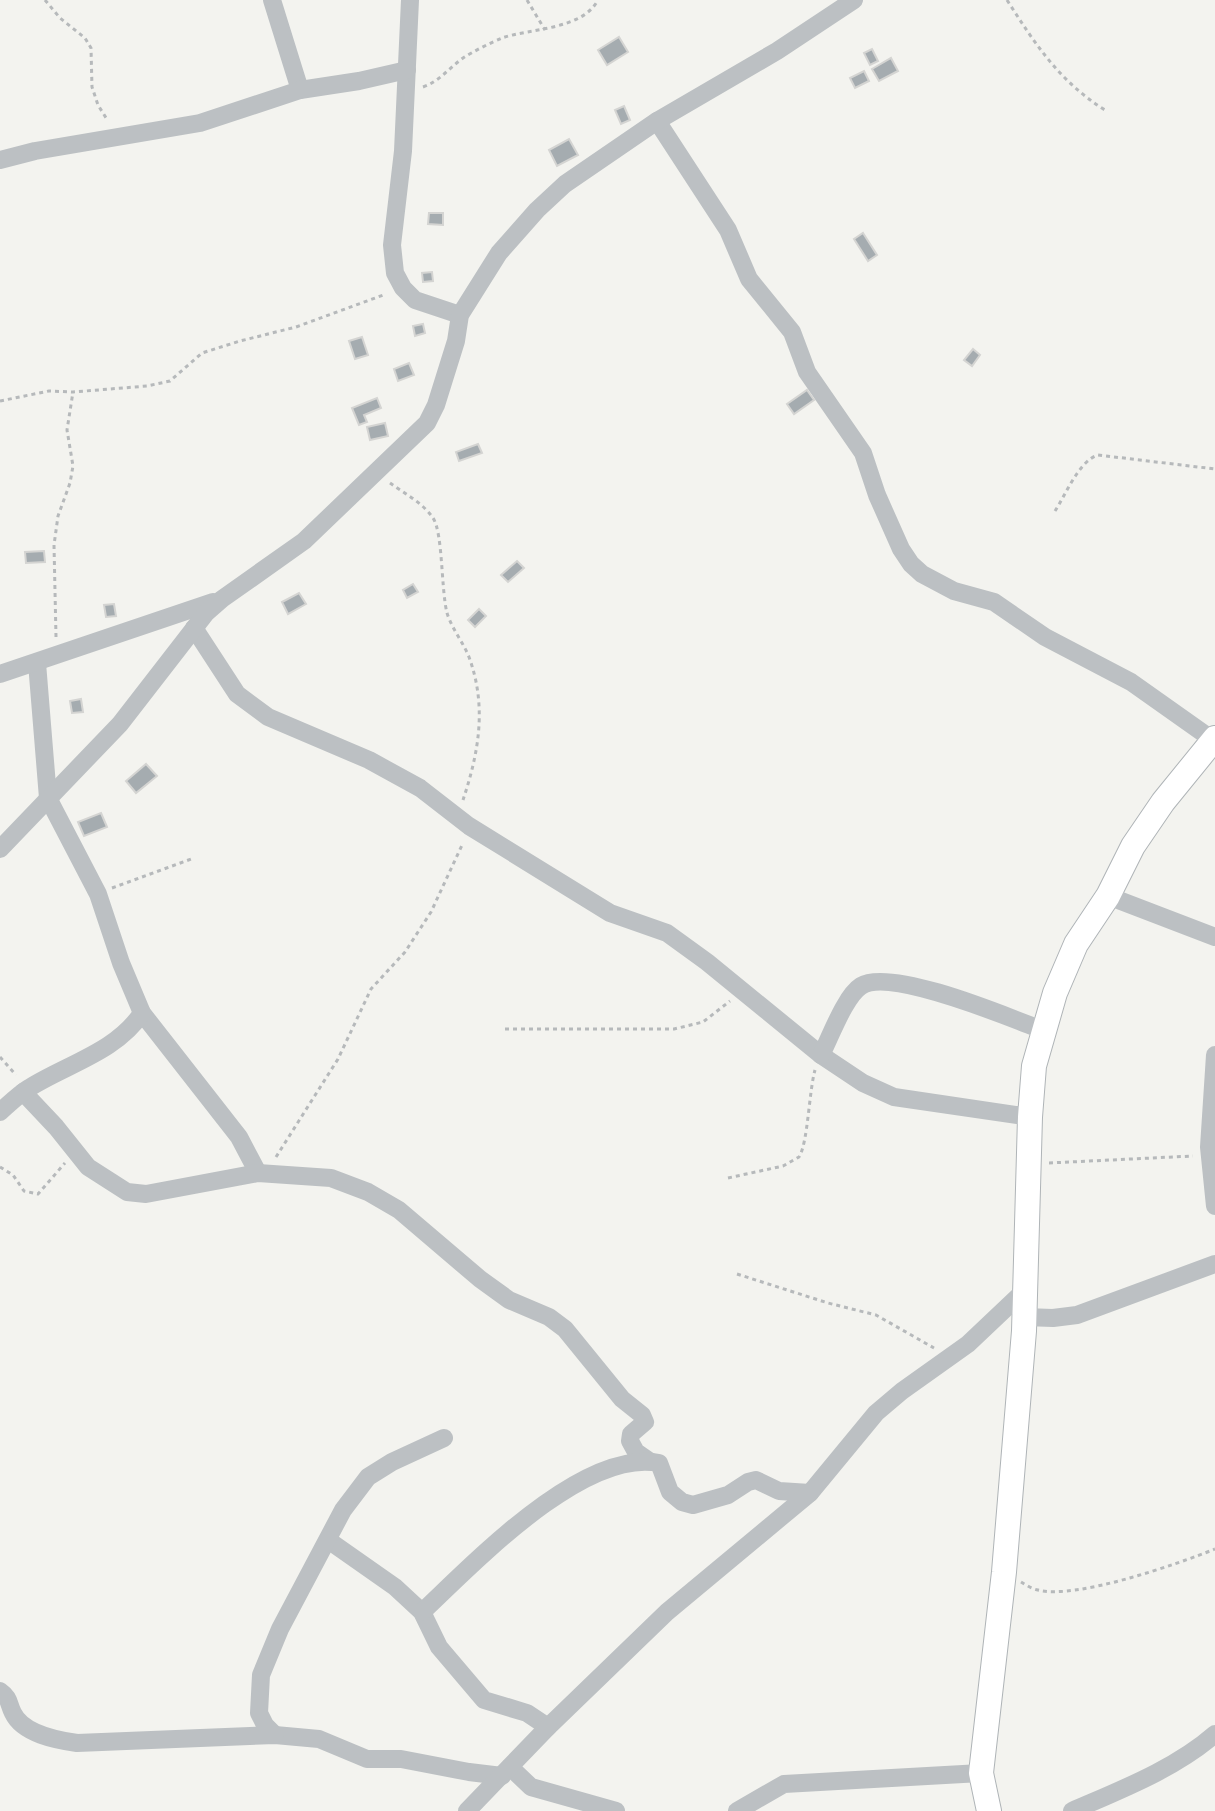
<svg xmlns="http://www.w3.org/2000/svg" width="1215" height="1811" viewBox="0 0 1215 1811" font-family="Lato,sans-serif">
<rect width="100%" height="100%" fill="#f3f3ef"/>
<!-- building -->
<g fill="#a5acb0" stroke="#d4d4d2" stroke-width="2">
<path d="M619,37L628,52L607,65L598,50Z"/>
<path d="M872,49L878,61L870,65L864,53Z"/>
<path d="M891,58L898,71L879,81L872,69Z"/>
<path d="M864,71L869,81L855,88L850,78Z"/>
<path d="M624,106L630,120L621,124L615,110Z"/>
<path d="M569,139L578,155L557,166L549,150Z"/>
<path d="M429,213H443V225L428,224Z"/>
<path d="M863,233L877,255L868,261L854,239Z"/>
<path d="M432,272L433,281L423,282L422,273Z"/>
<path d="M423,324L425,333L415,336L413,326Z"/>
<path d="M362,337L368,355L355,359L349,341Z"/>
<path d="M973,349L980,355L972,366L964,360Z"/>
<path d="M409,363L414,375L398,381L394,369Z"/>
<path d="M807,390L814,400L794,414L787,404Z"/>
<path d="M377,398L381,408L364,415L367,422L359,425L352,408Z"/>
<path d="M385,423L388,436L370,440L367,427Z"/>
<path d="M478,444L482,453L459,461L456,452Z"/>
<path d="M44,551L45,562L26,563L25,552Z"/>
<path d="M517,561L524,568L508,582L501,575Z"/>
<path d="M413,584L418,592L407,598L403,590Z"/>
<path d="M299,593L306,604L288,614L282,602Z"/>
<path d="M114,604L116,616L106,617L104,605Z"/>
<path d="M479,609L486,616L475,627L468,620Z"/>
<path d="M81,699L83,712L72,713L70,701Z"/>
<path d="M146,764L157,776L136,793L126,781Z"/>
<path d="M101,813L107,827L84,836L78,822Z"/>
</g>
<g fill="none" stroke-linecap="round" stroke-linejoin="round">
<!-- secondary casing -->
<g stroke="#afb4b7" stroke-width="26">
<path id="secondary" d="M989,1811L981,1773L1004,1572L1024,1331L1030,1117L1034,1066L1055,993L1076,944L1108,896L1133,846L1163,802L1215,738"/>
</g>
<!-- path -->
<g stroke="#b6b9bb" stroke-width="3" stroke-dasharray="4 4" stroke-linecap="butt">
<path d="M45,0L60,18L85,38L91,48L92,87L98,105L108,121"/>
<path d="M527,0L545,30"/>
<path d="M1007,0C1035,44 1060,82 1105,110"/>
<path d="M423,87C440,81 449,68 463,58C474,51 490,43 502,38C531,28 582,30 598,0"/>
<path d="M0,401L49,391L73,392L147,386L170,381L202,353L240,341L296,327L386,294"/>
<path d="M390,483C404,493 423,503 433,518C443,533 441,589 447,613C452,629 463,642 469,657C487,706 479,752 463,800"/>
<path d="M1055,511C1066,494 1079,461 1098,455L1215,469"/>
<path d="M56,637L54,545L58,516L70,483L73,466L67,430L73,392"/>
<path d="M112,888L194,858"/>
<path d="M505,1029H674L703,1022L730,1001"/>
<path d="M0,1057L16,1075"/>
<path d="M276,1157L338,1059L371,989L405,952L431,912L463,843"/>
<path d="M1049,1163L1193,1156"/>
<path d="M0,1167L13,1175L24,1191L38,1194L65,1163"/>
<path d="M728,1178L783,1166L799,1157C808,1143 809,1091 815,1070"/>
<path d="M737,1274L828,1303L876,1315L934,1348"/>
<path d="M1021,1582C1026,1585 1032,1589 1038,1590C1075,1600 1178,1564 1215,1549"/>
</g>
<!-- street -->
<g stroke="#bcc0c3" stroke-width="18">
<path d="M272,0L300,90"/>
<path d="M410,0L403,151L392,245L395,273L403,288L415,300L460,315"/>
<path d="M657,121L728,230L749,279L792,332L807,372L863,453L877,495L901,549L911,564L922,574L954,591L994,602L1045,637L1131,682L1213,740"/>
<path d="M0,160L35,151L200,123L300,90L359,81L407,70"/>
<path d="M194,628L237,694L268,717L369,760L420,788L469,826L610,913L667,933L707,962L821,1055L863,1083L894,1097L1030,1117"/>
<path d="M37,663L48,798L98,894L121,963L142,1013L239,1137L258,1173"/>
<path d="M0,674L213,602"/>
<path d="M0,849L120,724L206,613L222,599L304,541L427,423L436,405L456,341L460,315L499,253L537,210L565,184L657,121L777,51L854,0"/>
<path d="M1108,896L1215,937"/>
<path d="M821,1055C830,1038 845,996 861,986C890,967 1008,1017 1042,1030"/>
<path d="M1215,1055L1209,1147L1215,1206"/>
<path d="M23,1092L56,1127L88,1167L127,1192L146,1194L258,1173L331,1178L368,1192L399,1210L480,1279L509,1300L549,1317L565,1329L622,1399L642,1415L645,1422L631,1434L630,1441L636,1452L649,1461"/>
<path d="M0,1112C9,1104 19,1094 29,1088C67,1064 116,1052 142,1013"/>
<path d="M1024,1317L1053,1318L1077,1315L1215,1264"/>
<path d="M328,1540L395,1587L422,1612L439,1647L484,1700L527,1713L548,1727"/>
<path d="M422,1612C473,1564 583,1448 659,1463L670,1492L682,1502L693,1505L728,1495L748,1482L756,1480L779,1491L810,1493"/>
<path d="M0,1691C10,1698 8,1703 13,1713C23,1734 56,1740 77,1743L275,1735L319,1739L367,1759H401L469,1772L502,1776"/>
<path d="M275,1735L265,1725L259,1713L261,1675L280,1629L343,1510L368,1477L392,1462L444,1438"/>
<path d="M510,1767L531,1787L616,1811"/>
<path d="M467,1811L548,1727L667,1612L810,1493L876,1413L902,1391L968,1344L1024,1291"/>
<path d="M737,1811L784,1784L981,1773"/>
<path d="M1072,1811C1120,1790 1175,1769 1215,1734"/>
</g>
<!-- secondary -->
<use href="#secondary" stroke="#fff" stroke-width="24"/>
</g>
</svg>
